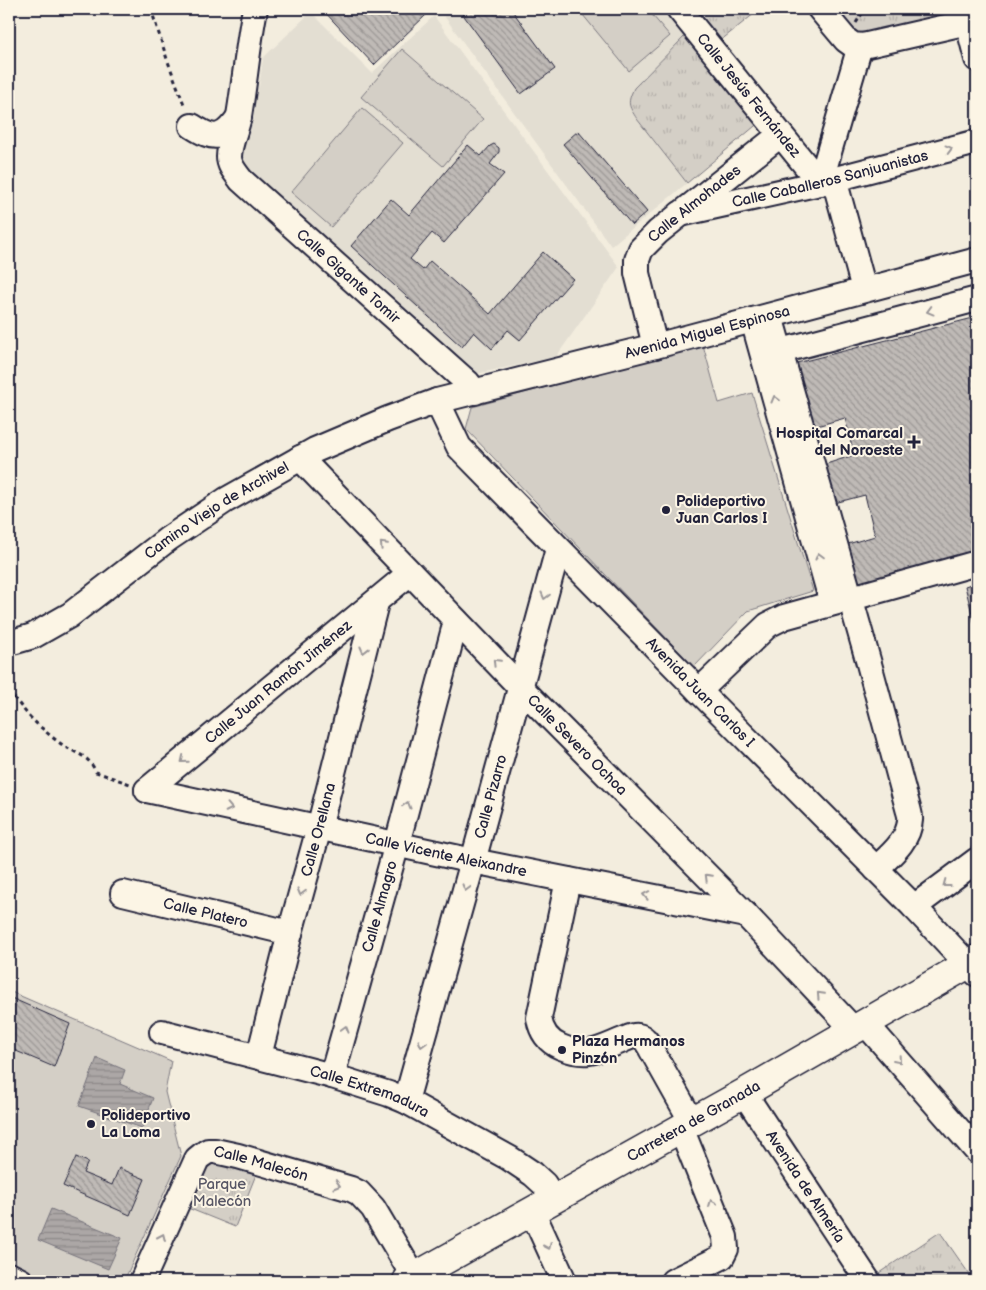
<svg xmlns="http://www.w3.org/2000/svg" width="986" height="1290" viewBox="0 0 986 1290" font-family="'Balsamiq Sans',sans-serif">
<defs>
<pattern id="grass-tufts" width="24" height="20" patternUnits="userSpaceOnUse" patternTransform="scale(1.25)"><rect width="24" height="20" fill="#d4cfc6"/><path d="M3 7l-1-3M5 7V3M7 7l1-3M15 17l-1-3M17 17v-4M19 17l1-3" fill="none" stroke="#b6b1ab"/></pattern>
<pattern id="water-rules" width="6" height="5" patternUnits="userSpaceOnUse" patternTransform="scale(1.25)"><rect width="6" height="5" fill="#aca7a6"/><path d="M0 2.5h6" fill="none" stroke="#8c8888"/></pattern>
<pattern id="building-back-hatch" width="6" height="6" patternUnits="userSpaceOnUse" patternTransform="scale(1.25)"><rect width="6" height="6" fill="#bfbab6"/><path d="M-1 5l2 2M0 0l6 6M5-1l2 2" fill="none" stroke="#9b9795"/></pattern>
</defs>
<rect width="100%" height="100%" fill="#f3edde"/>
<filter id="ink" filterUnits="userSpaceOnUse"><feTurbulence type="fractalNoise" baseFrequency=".02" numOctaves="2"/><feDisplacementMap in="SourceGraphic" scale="10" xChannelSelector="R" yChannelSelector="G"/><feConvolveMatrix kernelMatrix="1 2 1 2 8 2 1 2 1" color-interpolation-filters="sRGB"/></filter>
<g filter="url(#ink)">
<!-- built -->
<g fill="#e3ded2">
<path d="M439,9H667L687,34L634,88L630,108L637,119L687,183L611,246Z"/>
<path d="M311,12L372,73L434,16L619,267L556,357L471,375L234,163L235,121L259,86L263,58Z"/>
</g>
<!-- grass -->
<g fill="url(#grass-tufts)" stroke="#7b7880">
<path d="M694,9H760L720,41L694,12Z"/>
<path d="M831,9H946L950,19L860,40Z"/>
<path d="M687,34L761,121L687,183L637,119C628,105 627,103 634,88Z"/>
<path d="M209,1161L257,1172L235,1227L188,1208Z"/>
<path d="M940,1232L974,1281H881L876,1275Z"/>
</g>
<!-- pitch -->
<g fill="#d4cfc6" stroke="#7b7880">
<path d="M578,9H647L670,36L629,71Z"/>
<path d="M402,49L483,119L443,166L361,97Z"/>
<path d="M362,108L403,143L331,227L291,192Z"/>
<path d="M703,345L719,403L752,393L813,591L748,611L694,667L466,429L472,407Z"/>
<path d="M9,991L171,1061L165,1092L181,1156L124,1281H47L9,1262Z"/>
</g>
<!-- water -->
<g fill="url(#water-rules)" stroke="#75727b">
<path d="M97,1058L125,1070L120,1084L153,1098L142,1128L79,1106Z"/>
<path d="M51,1209L122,1238L108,1269L38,1240Z"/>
</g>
<!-- building -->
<g fill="url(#building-back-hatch)" stroke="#22223b">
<path d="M322,9H421L427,14L374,65Z"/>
<path d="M459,9H511L555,69L521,94Z"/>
<path d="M578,131L647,212L632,225L563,144Z"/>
<path d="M494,144L499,148V152L490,164L504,174L444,243L432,233L410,259L423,270L430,261L490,314L543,252L573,279L520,340L508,330L492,349L474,332L462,347L351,246L391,199L409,215L468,145L481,156L490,146Z"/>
<path d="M977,317V552L850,585L841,546L875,536L865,495L827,505L817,467L854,455L845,418L806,429L789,365Z"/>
<path d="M977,582V633L965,586Z"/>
<path d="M9,997L70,1024L54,1067L9,1048Z"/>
<path d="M76,1157L88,1162L83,1173L112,1185L119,1168L145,1179L130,1215L63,1186Z"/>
</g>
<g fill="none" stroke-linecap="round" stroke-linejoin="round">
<!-- minor casing -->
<g stroke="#22223b" stroke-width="28">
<g id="minor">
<path id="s1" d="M255,9C248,44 245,80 239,116C237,128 229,144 229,157C229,166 236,173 241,180L468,383L475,392"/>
<path id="s2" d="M679,9L820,183"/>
<path d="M820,9L846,40L853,45L863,46L968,22"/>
<path d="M964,9L977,59"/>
<path d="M192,126C215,141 223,139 239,117"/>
<path d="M834,179L864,289"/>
<path d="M820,183L860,46"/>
<path id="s3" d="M680,214L820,183L977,142"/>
<path d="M770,316L868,660L908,808C909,812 911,817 910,820C909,841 889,856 876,869"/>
<path d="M753,320L832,603"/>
<path id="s4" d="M655,346L637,273V260L641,249L658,232L780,135"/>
<path d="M766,355L977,299"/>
<path id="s5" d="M437,401L459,447L699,691L914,907L977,974"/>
<path id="s6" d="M300,458L521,688L746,915L854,1030"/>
<path id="s7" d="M9,643L33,636L70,615L168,539L226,500L315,450L388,419L437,401L663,344L977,260"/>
<path d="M699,691L768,625L784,617L977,563"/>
<path id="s8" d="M147,790L473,861L746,915"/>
<path id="s9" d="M147,790L410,573"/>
<path d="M568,880L539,1018C541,1031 548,1042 561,1047C588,1058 598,1050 623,1040C628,1038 633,1035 638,1036C645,1037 648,1044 651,1049L692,1122"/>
<path id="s10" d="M123,893L290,933"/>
<path d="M914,907L977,860"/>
<path d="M866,1024L977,1151"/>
<path id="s11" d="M162,1032L332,1076L389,1094L406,1101L509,1158L533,1174L544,1184L554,1199"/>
<path id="s12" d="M259,1056L290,933L319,828L376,603"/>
<path id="s13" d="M332,1076L397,844L456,621"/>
<path id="s14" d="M744,1093L868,1281"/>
<path id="s15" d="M406,1101L473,861L558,549"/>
<path d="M532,1211L564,1281"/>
<path d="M9,1275L21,1281"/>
<path id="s16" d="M142,1281L197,1159L202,1155L208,1151H215L238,1156L351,1189L359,1193L373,1208L414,1277"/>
<path d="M673,1281L722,1257L726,1249L725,1237L681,1128"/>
</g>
</g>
<!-- major casing -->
<g stroke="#22223b" stroke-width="31">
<g id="major">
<path id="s17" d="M407,1281L744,1093L977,959"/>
</g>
</g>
<!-- path -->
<g stroke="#22223b" stroke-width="3" stroke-dasharray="4 4" stroke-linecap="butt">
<path d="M151,9L167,59L185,107"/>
<path d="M856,23L865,9"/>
<path d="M9,674L11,663"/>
<path d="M9,691C19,704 30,719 43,729C49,735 57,741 64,746C79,755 88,755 96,772L130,784"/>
</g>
<!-- minor -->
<use href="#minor" stroke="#fcf5e5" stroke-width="24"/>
<!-- major -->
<use href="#major" stroke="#fcf5e5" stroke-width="28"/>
</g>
<!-- one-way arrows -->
<defs><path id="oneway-chevron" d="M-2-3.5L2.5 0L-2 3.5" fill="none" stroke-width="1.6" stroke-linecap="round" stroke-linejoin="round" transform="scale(1.25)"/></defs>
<g stroke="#9a9698">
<use href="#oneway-chevron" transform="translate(949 149) rotate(-15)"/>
<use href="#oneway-chevron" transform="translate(930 311) rotate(165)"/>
<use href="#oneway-chevron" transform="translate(775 399) rotate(-105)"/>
<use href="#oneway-chevron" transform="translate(383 545) rotate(-134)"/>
<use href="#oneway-chevron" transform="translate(819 556) rotate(-105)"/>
<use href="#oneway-chevron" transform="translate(545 596) rotate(105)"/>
<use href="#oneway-chevron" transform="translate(364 650) rotate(104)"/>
<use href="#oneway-chevron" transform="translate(496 662) rotate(-134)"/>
<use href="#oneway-chevron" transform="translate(184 760) rotate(141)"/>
<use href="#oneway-chevron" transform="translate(407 805) rotate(-75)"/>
<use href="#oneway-chevron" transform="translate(229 808) rotate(12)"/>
<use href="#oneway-chevron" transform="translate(708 877) rotate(-135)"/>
<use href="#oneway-chevron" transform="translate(946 884) rotate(143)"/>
<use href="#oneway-chevron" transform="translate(466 888) rotate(106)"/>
<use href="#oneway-chevron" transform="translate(301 892) rotate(106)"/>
<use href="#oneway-chevron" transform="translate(646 895) rotate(-169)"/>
<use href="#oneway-chevron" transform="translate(820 995) rotate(-133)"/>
<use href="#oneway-chevron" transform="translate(345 1029) rotate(-74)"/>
<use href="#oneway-chevron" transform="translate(422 1044) rotate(106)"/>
<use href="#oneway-chevron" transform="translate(898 1060) rotate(49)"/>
<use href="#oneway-chevron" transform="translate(337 1185) rotate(16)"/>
<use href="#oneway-chevron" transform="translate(712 1203) rotate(-112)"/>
<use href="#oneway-chevron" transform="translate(162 1237) rotate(-66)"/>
<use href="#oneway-chevron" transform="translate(548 1246) rotate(66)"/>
</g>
</g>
<!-- markers -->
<g fill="#22223b" stroke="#fcf5e5" stroke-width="2">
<path d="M911.5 434.5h5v5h5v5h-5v5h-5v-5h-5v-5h5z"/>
<circle cx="666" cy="510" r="5"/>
<circle cx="562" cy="1050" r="5"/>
<circle cx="91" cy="1124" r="5"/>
</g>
<g text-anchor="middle" stroke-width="4" stroke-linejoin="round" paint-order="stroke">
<!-- street labels -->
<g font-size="15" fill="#22223b" stroke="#fcf5e5">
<text dy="5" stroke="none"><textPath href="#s2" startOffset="111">Calle Jesús Fernández</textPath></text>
<text dy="5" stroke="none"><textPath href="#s3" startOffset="154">Calle Caballeros Sanjuanistas</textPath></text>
<text dy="5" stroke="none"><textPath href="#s4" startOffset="170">Calle Almohades</textPath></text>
<text dy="5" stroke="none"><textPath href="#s1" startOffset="321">Calle Gigante Tomir</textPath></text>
<text dy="5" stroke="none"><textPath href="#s7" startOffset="774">Avenida Miguel Espinosa</textPath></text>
<text dy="5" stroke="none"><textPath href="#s7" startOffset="248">Camino Viejo de Archivel</textPath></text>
<text dy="5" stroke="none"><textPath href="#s9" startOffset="170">Calle Juan Ramón Jiménez</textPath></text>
<text dy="5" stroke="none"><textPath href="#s5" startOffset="395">Avenida Juan Carlos I</textPath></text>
<text dy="5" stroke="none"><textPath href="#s6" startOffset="399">Calle Severo Ochoa</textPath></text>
<text dy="5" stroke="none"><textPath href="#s15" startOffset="316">Calle Pizarro</textPath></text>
<text dy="5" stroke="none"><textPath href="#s12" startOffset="234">Calle Orellana</textPath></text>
<text dy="5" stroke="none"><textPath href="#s8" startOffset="306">Calle Vicente Aleixandre</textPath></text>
<text dy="5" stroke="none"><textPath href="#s13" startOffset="176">Calle Almagro</textPath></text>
<text dy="5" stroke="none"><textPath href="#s10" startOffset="85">Calle Platero</textPath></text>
<text dy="5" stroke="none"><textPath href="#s11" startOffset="216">Calle Extremadura</textPath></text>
<text dy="5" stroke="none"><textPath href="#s17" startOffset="328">Carretera de Granada</textPath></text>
<text dy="5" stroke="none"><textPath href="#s16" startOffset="202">Calle Malecón</textPath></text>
<text dy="5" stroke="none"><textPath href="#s14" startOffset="112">Avenida de Almería</textPath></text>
</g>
<!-- poi labels -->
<g font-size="15" font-weight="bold" fill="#22223b" stroke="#fcf5e5" text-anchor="start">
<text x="903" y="438" text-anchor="end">Hospital Comarcal<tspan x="903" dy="17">del Noroeste</tspan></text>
<text x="676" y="506">Polideportivo<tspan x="676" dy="17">Juan Carlos I</tspan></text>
<text x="572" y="1046">Plaza Hermanos<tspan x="572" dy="17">Pinzón</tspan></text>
<text x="101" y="1120">Polideportivo<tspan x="101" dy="17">La Loma</tspan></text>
</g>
<!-- park labels -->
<g font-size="15" fill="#575665" stroke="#fcf5e5">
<text x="222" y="1189">Parque<tspan x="222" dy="17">Malecón</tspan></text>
</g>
</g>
<!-- margin -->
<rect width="986" height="1290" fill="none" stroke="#fcf5e5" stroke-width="30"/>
<rect x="15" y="15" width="956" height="1260" fill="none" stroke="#22223b" stroke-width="2" filter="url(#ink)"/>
</svg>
